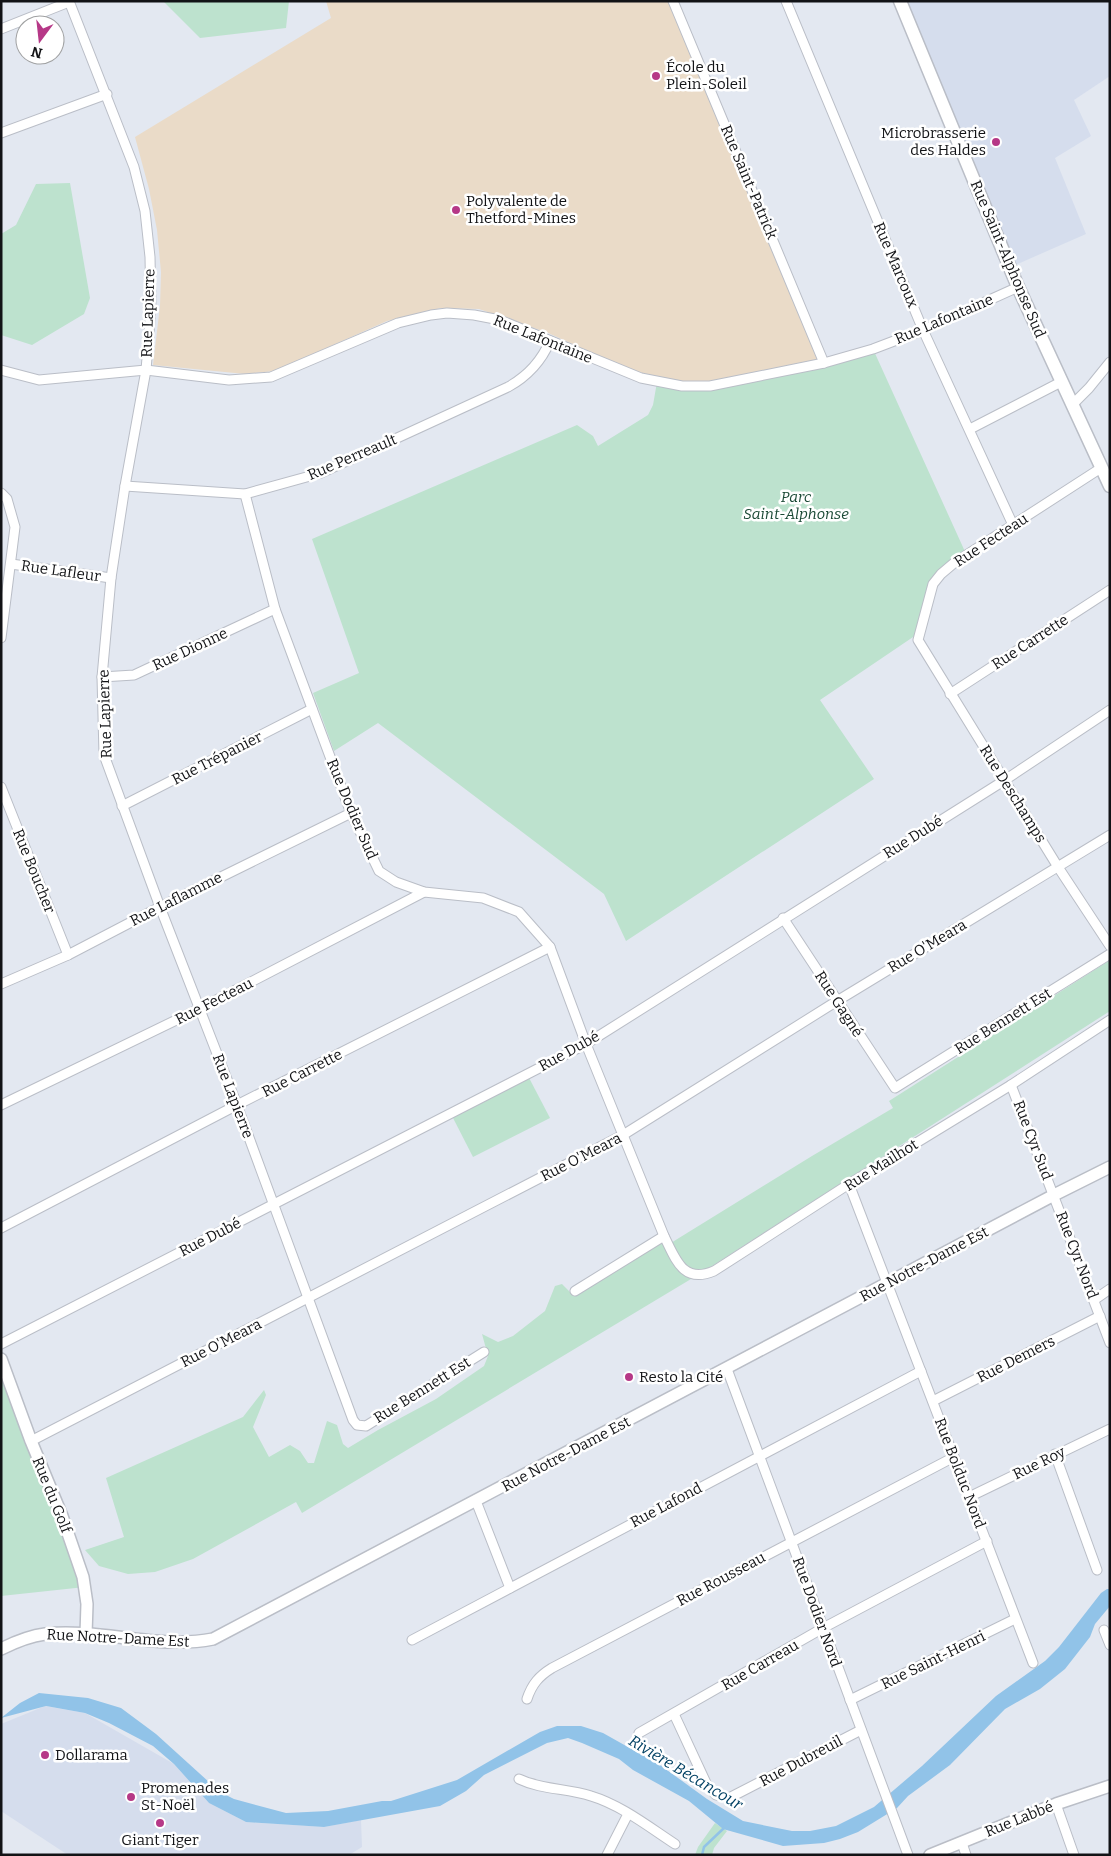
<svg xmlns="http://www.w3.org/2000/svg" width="1111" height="1856" viewBox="0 0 1111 1856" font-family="Bitter,serif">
<rect width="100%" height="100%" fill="#e3e8f1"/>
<!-- built -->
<g fill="#d5dded">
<path d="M905,1H1110V76L1074,100L1091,136L1055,158L1086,234L1013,266Z"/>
<path d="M45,1706L85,1713L174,1764L209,1803L246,1822L324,1827L361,1820L362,1847L349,1855H68L1,1811V1724Z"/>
</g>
<!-- education -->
<path fill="#eadbc8" d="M326,1H669L824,363L710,386L657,382L548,333L479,309L441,308L387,321L275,371L245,374L153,365L160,306L161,272L157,230L149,189L135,137L331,18Z"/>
<!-- green -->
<g fill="#bde2ce">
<path d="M163,1H289L286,28L200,38Z"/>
<path d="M70,183L90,298L84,314L32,345L1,335V234L16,225L36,184Z"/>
<path d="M873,349L967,556L941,574L919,633L820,700L874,779L626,941L604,894L378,723L334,751L313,693L359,673L312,539L577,425L593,436L598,446L648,415L653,405L657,382L710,386Z"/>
<path d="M1110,960V1011L706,1270L302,1513L296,1502L193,1559L155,1572L128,1574L99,1566L85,1550L124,1537L106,1478L243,1417L264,1390L266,1395L253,1427L269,1457L290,1445L300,1451L308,1463H314L327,1421L337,1425L343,1444L348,1448L378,1430L436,1399L484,1366L488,1356L482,1334L498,1342L513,1336L545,1311L555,1286L562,1284L574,1296L662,1241L666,1246L812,1156L893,1108L889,1101Z"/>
<path d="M527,1074L550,1118L473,1157L451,1114Z"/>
<path d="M1,1359L85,1587L1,1596Z"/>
<path d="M715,1823L727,1831L714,1848L712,1855H695L698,1847Z"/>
</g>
<!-- water -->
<path fill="#91c3e8" d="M1107,1589H1110V1606L1095,1624L1090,1637L1065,1669L1040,1689L1005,1709L950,1765L908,1796L897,1808L858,1832L840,1839L824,1843L783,1846L723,1829L689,1801L633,1770L619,1759L582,1743L568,1738L547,1743L484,1775L466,1791L440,1806L324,1827L246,1822L209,1803L174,1764L153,1746L109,1723L85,1713L46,1706L1,1718L20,1703L39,1693L88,1698L121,1708L156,1734L220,1792L234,1799L286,1813L328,1811L382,1801H391L457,1780L540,1732L557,1726H581L603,1733L660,1765L707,1799L743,1821L792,1831H810L836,1826L874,1807L922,1766L996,1696L1045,1661L1059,1647L1101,1593Z"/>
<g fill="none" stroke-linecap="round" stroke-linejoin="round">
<!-- stream -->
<path stroke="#91c3e8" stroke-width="2.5" d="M702,1855L704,1847L724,1828"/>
<!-- minor casing -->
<g stroke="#babec7" stroke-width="11">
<g id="minor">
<path d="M69,1L134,167L145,211L150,257L151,308L146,370L125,486L111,578L102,677L104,755L160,907L237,1105L353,1420L357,1425L366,1426L484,1352"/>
<path d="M673,1L824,363"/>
<path d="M786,1L923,330L1013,525"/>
<path d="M1,29L69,2"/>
<path d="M1,133L107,94"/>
<path d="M1,370L39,380L146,370L229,380L271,377L398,323L431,315L447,313L474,315L500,320L641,378L682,386H710L824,363L873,349L923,330L1018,287"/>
<path d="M1072,405L1089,388L1110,362"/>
<path d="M970,429L1061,382"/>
<path d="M1101,468L954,563L941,574L933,584L918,640L1058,867L1110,946"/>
<path d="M125,486L245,494L321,473L508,387C528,376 541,362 550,341"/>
<path d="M1,493L7,499L15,527L1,638"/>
<path d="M245,494L275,609L351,813L379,871L396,882L424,892L483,898L519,912L550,947L586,1044L664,1236C676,1260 683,1284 714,1271L849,1184L1011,1085L1110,1020"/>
<path d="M11,564L111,578"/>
<path d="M102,677L134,675L275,609"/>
<path d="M950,694L1110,590"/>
<path d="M1,787L68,955"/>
<path d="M122,806L312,709"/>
<path d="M783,918L895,1088L1110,954"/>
<path d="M1,984L68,955L160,907L351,813"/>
<path d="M1011,1085L1110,1343"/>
<path d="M1,1105L199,1009L424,892"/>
<path d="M849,1184L1033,1663"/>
<path d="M1,1228L237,1105L550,947"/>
<path d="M575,1291L664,1236"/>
<path d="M1094,1300L1110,1289"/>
<path d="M1,1344L586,1044L1005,780L1110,710"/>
<path d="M727,1369L908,1855"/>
<path d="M933,1401L1100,1316"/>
<path d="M31,1441L623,1135L837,1001L1110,835"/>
<path d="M1055,1454L1097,1570"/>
<path d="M969,1497L1110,1429"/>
<path d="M476,1501L510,1588"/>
<path d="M1104,1630L1110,1645"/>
<path d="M412,1640L921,1371"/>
<path d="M527,1699C532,1684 539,1676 552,1668L954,1457"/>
<path d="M850,1700L1015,1619"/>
<path d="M674,1714L707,1785L716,1795L729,1798L861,1730"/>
<path d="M639,1733L823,1628L987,1541"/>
<path d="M519,1779C542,1790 567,1788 591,1796C621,1805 649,1827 675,1844"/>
<path d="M1056,1804L1074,1855"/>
<path d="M962,1843L966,1855"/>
<path d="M607,1855L628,1814"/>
</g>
</g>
<!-- tertiary casing -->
<g stroke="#babec7" stroke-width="14">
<g id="tertiary">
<path d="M1,1359L31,1441L62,1516L83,1577L87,1604L86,1634"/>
<path d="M1,1649C15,1642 29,1636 45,1634C101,1628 157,1650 213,1639L1054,1195L1110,1167"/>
<path d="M930,1855L1056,1804L1110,1786"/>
</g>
</g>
<!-- secondary casing -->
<g stroke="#babec7" stroke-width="15">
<path id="secondary" d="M900,1L1018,287L1110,486"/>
</g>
<!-- minor -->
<use href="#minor" stroke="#fff" stroke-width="9"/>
<!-- tertiary -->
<use href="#tertiary" stroke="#fff" stroke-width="11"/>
<!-- secondary -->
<use href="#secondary" stroke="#fff" stroke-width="12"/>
</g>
<!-- markers -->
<g fill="#b63887" stroke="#fff" stroke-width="2">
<circle cx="656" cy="76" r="5"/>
<circle cx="996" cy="142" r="5"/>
<circle cx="456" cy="210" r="5"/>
<circle cx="629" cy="1377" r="5"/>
<circle cx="45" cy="1755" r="5"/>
<circle cx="131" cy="1797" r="5"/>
<circle cx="160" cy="1823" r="5"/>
</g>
<g text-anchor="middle" stroke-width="5" stroke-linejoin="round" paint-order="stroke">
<!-- poi labels -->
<g font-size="15" fill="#121316" stroke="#fff" text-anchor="start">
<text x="666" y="72">École du<tspan x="666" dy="17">Plein-Soleil</tspan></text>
<text x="986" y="138" text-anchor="end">Microbrasserie<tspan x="986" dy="17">des Haldes</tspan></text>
<text x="466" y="206">Polyvalente de<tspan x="466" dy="17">Thetford-Mines</tspan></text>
<text x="639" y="1382">Resto la Cité</text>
<text x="55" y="1760">Dollarama</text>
<text x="141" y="1793">Promenades<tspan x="141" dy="17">St-Noël</tspan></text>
<text x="160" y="1845" text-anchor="middle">Giant Tiger</text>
</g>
<!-- street labels -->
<g font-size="15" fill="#121316" stroke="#fff">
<text transform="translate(749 182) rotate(67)" y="5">Rue Saint-Patrick</text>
<text transform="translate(1008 259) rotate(67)" y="5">Rue Saint-Alphonse Sud</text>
<text transform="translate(896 265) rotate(67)" y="5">Rue Marcoux</text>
<text transform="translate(148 313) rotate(-88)" y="5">Rue Lapierre</text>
<text transform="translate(944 319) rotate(-23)" y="5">Rue Lafontaine</text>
<text transform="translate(543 339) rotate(22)" y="5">Rue Lafontaine</text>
<text transform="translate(352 457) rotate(-23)" y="5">Rue Perreault</text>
<text transform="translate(991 540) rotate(-33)" y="5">Rue Fecteau</text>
<text transform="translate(61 571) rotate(8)" y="5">Rue Lafleur</text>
<text transform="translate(1030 642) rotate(-33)" y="5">Rue Carrette</text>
<text transform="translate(190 649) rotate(-25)" y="5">Rue Dionne</text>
<text transform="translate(105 714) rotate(-92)" y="5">Rue Lapierre</text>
<text transform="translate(217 758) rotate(-27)" y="5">Rue Trépanier</text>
<text transform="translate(1013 794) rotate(58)" y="5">Rue Deschamps</text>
<text transform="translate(352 809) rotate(67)" y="5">Rue Dodier Sud</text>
<text transform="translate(913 837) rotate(-32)" y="5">Rue Dubé</text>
<text transform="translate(34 871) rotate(68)" y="5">Rue Boucher</text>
<text transform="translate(176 899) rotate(-27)" y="5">Rue Laflamme</text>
<text transform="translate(927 946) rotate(-31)" y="5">Rue O'Meara</text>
<text transform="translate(214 1001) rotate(-27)" y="5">Rue Fecteau</text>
<text transform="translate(839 1004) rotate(57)" y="5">Rue Gagné</text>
<text transform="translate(1003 1021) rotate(-32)" y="5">Rue Bennett Est</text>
<text transform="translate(569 1051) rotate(-29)" y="5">Rue Dubé</text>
<text transform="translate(302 1073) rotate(-27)" y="5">Rue Carrette</text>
<text transform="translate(233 1096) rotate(69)" y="5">Rue Lapierre</text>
<text transform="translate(1033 1140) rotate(69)" y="5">Rue Cyr Sud</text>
<text transform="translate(581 1157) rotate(-27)" y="5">Rue O'Meara</text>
<text transform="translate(881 1165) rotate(-32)" y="5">Rue Mailhot</text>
<text transform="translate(210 1237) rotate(-27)" y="5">Rue Dubé</text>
<text transform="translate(1077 1255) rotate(69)" y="5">Rue Cyr Nord</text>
<text transform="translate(924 1264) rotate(-28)" y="5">Rue Notre-Dame Est</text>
<text transform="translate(221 1343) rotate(-27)" y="5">Rue O'Meara</text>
<text transform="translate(1016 1359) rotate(-27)" y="5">Rue Demers</text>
<text transform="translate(422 1390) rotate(-32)" y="5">Rue Bennett Est</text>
<text transform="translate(566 1454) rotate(-28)" y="5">Rue Notre-Dame Est</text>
<text transform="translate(1039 1463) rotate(-26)" y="5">Rue Roy</text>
<text transform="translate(960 1473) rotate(69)" y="5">Rue Bolduc Nord</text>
<text transform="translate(52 1495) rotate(68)" y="5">Rue du Golf</text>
<text transform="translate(666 1505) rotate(-28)" y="5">Rue Lafond</text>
<text transform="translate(721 1579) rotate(-28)" y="5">Rue Rousseau</text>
<text transform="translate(817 1612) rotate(70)" y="5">Rue Dodier Nord</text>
<text transform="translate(118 1638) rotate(3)" y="5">Rue Notre-Dame Est</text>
<text transform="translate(933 1660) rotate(-26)" y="5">Rue Saint-Henri</text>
<text transform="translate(760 1665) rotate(-30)" y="5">Rue Carreau</text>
<text transform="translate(801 1761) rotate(-28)" y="5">Rue Dubreuil</text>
<text transform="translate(1019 1819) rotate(-22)" y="5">Rue Labbé</text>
</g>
<!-- park labels -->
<g font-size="15" font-style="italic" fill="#1a4935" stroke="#fff">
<text x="796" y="502">Parc<tspan x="796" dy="17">Saint-Alphonse</tspan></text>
</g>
<!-- water labels -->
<g font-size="16" font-style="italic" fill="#004063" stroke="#fff">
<text transform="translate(686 1772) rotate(31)" y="6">Rivière Bécancour</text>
</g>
</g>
<!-- border -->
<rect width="1111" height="1856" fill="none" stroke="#121316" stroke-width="5"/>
<!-- north arrow -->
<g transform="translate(40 40) rotate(195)"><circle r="24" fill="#ffffff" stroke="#a0a1a2"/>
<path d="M0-4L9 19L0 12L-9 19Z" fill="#b63887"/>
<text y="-8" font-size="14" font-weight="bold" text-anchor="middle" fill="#121316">N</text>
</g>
</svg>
